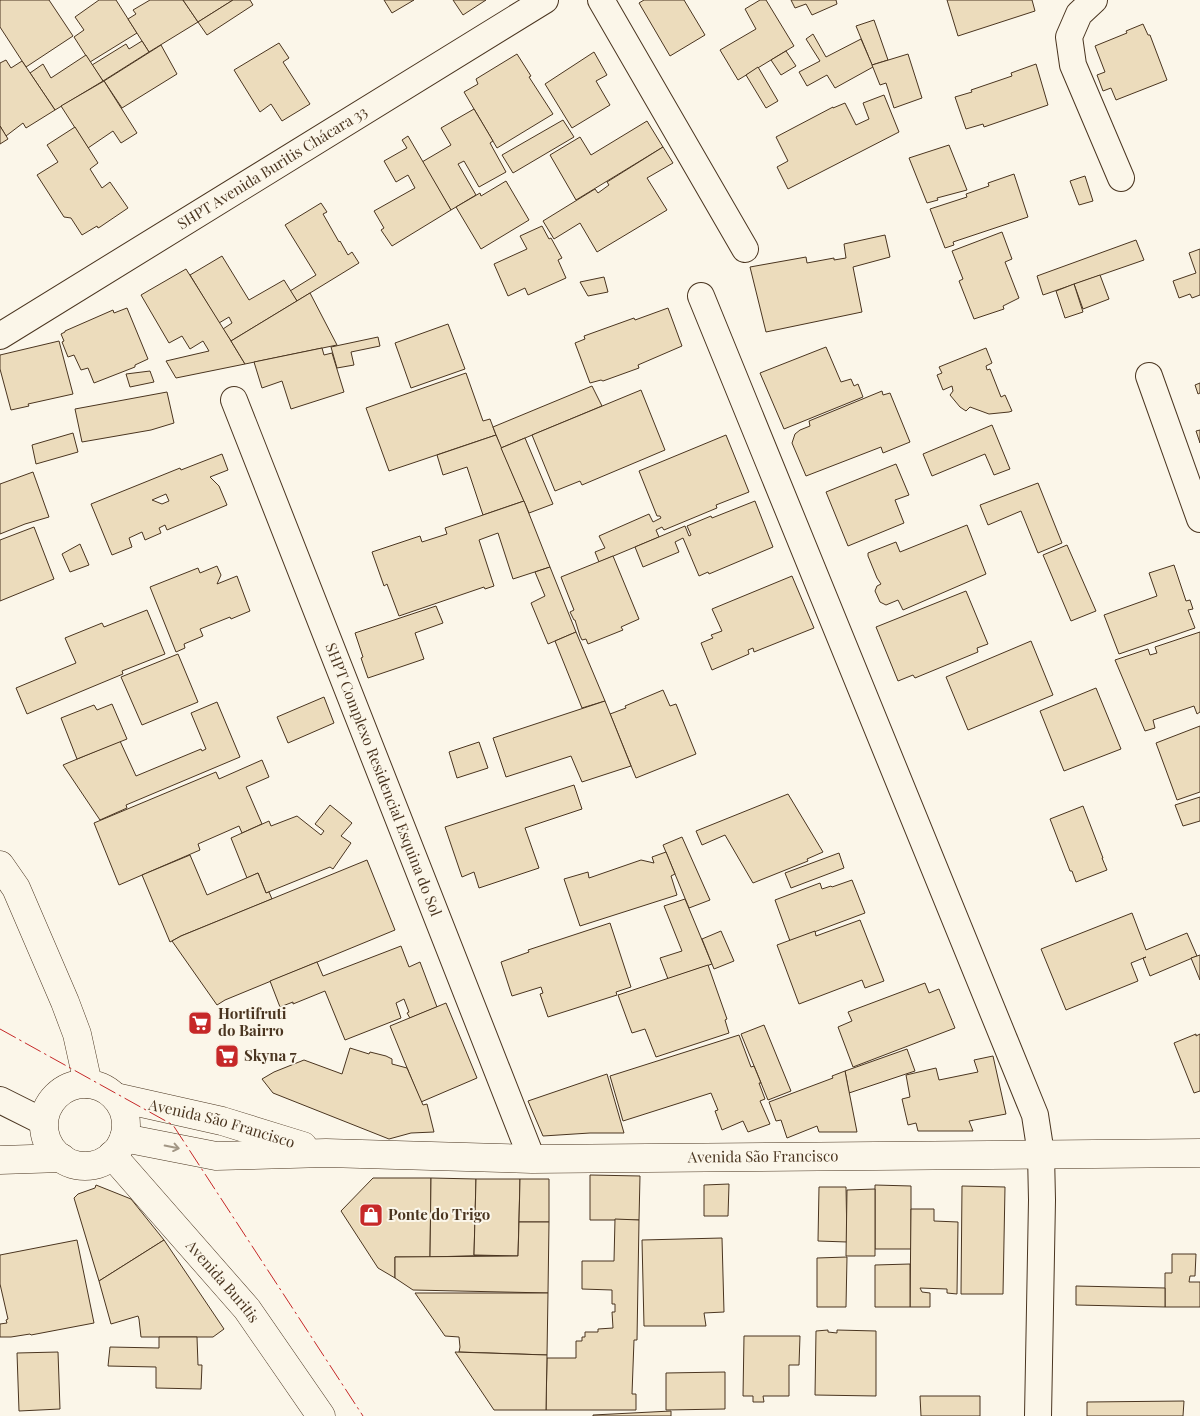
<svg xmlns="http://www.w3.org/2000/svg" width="1200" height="1416" viewBox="0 0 1200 1416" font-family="'Playfair Display',serif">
<rect width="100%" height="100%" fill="#fbf6e9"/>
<!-- building -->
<g fill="#ecdcbc" stroke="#4a3520" fill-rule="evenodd">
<path d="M0,0H49L73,36L26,67L0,27Z"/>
<path d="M116,0L137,33L90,62L74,37L84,30L75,17L99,0Z"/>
<path d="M150,0H183L198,22L149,52L128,19L136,14L133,10Z"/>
<path d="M183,0H233L198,22Z"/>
<path d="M233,0H250L253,5L207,35L198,22Z"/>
<path d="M384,0H414L392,13Z"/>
<path d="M453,0H486L463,15Z"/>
<path d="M644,0H684L705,35L670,56L639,3Z"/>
<path d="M760,0H766L794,46L738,80L720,50L756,29L745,9Z"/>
<path d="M791,0H836L837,4L812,15L806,4L795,8Z"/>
<path d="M947,0H1032L1035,11L958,36Z"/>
<path d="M874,20L888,60L872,65L856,26Z"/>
<path d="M1143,24L1148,35H1150L1167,80L1116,100L1111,88L1103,91L1097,75L1105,72L1095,46L1127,33L1126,31Z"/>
<path d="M813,34L826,57L861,39L873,67L835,88L827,75L807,86L799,72L820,61L806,39Z"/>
<path d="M142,41L149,52L103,81L92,65L126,44L129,49Z"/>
<path d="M279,43L289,58L283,62L310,104L282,121L271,104L260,112L234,70Z"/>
<path d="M161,45L177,74L122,108L104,81Z"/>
<path d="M786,51L796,66L781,75L771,60Z"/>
<path d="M594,52L607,75L596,81L610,105L572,128L545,84Z"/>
<path d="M517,54L531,76L529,77L553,114L497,148L464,92L478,84L476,79Z"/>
<path d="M908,54L922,98L894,108L886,83L880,85L872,65Z"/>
<path d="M86,55L103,81L55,110L30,73L43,64L51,78Z"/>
<path d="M6,60L11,68L22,61L55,110L26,128L23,123L6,136L0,126V63Z"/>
<path d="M1036,64L1048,105L984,127L983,124L966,129L955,97L972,92L971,90L1012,76L1011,73Z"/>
<path d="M758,67L778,101L766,108L746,75Z"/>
<path d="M104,81L137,133L121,143L113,131L88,148L61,106Z"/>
<path d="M884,95L899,132L788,189L777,167L788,161L776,137L833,107V108L845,103L856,125L869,119L863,103Z"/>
<path d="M474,109L493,141L490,143L506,172L479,187L464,161L458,164L476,195L451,210L422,162L451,145L441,128Z"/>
<path d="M563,120L574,137L513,173L502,155Z"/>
<path d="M647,121L663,147L576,200L550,155L580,137L591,155Z"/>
<path d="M0,126L8,139L0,144Z"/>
<path d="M75,127L98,163L90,169L102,188L110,182L128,208L100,227L98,228L97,226L82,235L71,218L64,217L37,175L58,162L47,145Z"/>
<path d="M408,136L451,210L392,246L381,230L384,228L374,211L415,188L408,175L396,182L384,161L407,148L402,140Z"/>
<path d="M949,145L967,190L937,198L938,200L927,203L909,158Z"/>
<path d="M663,147L673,163L647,178L667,210L597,252L580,223L554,239L543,221L595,189L598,193L609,185L607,182Z"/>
<path d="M1014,174L1028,217L953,242L954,245L945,248L930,209L967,197L966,194L989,186L988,183Z"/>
<path d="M1085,176L1093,201L1079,205L1070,181Z"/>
<path d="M506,181L529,220L481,249L456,207L480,193L481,196Z"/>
<path d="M321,203L327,212L323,214L339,242L340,241L348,255L352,252L359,263L297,301L290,291L316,275L285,225Z"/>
<path d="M542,226L549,239L551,238L562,258L558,260L566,278L528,295L525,288L508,296L494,264L527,249L520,236Z"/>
<path d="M1002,232L1012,259L1005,262L1019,298L1003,306L1004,309L974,319L959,281L963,279L952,251Z"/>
<path d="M885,235L890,257L853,267L862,312L766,332L750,267L806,257L807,263L834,258V260L846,258L844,244Z"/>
<path d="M1136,240L1144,260L1043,295L1037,276Z"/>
<path d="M1200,249V295L1192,298L1190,294L1179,298L1173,281L1196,273L1189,253Z"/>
<path d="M222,256L249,300L284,280L297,301L231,341L223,329L232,323L229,317L219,323L190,275Z"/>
<path d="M186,269L231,341L245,364L176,378L166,361L209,351L203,341L190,349L182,336L169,343L141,295Z"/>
<path d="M1100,275L1109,299L1083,309L1074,284Z"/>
<path d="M604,277L608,292L588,296L580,282Z"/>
<path d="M1074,284L1083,312L1065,318L1056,291Z"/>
<path d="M310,293L337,345L245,364L231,341Z"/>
<path d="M127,308L148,359L135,365V367L94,383L88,368L81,370L74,355L68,357L62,342L64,341L61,334L65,332V331L113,310L114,313Z"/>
<path d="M668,308L682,346L638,365L639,368L603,381L601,380L590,383L575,343L585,339L584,336L634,318L635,320Z"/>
<path d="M448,324L465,369L411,388L395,343Z"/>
<path d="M378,337L380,346L351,352L354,365L337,368L331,347Z"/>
<path d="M59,341L73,394L28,404L29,406L11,410L0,369V355Z"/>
<path d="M826,347L841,382L851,379L854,386L858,384L863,397L784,429L760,373Z"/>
<path d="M322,348L324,355L332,353L344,392L291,409L282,381L262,388L254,362Z"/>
<path d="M986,348L992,363L986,366L987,370L990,369L1001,397L1005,395L1012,411L1009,412L989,414L970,407L966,411L960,407L950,395L953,391L952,386L943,390L937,375L942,373L939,367Z"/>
<path d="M150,371L154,382L130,387L126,374Z"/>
<path d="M466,373L483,421L490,419L496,435L389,471L366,408Z"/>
<path d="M1200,383V393L1198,394L1195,385Z"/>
<path d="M592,386L602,406L501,448L493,427Z"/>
<path d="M641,390L665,450L582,485L580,481L555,491L532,435Z"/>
<path d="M882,391L883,395L890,393L910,442L883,453L881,447L806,476L792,443L795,434L800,430L810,426L809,421Z"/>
<path d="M167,392L174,423L151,430L82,442L75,409Z"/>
<path d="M992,425L1010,469L994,475L985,454L932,476L923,454Z"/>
<path d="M1200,430V443L1196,431Z"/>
<path d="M73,433L78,452L36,464L32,445Z"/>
<path d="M496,435L524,501L483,515L467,467L443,475L437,455Z"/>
<path d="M726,435L749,492L716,505L717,508L664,530L662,527L656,530L659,537L599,562L595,552L605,548L599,536L649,514L653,522L661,518L660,516H657L639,471Z"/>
<path d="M525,438L553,504L529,513L501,448Z"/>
<path d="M222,454L228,470L210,477L219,486L227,505L167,530L165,525L159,528L161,533L145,540L142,532L129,538L132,547L112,555L91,504L180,468L181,470ZM166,494L169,501L162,504L152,500Z"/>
<path d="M896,464L909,495L895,500L904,523L848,546L826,492Z"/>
<path d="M33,472L49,517L25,524L0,534V484Z"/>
<path d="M1038,483L1062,543L1038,553L1021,511L988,525L980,505Z"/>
<path d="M524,501L550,567L513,579L498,533L479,540L494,586L485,589L484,587L399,616L387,584L384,586L372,552L420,536L422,542L447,534L445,528Z"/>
<path d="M755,501L773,547L709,574L708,572L699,576L683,538L675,542L679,552L643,567L635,547L685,526L689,536L691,535L687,526L711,516L712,518Z"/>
<path d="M967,525L986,574L903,610L898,600L886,605L880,602L875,591L877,586L881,584L877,578L868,556V553L896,542L900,552Z"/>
<path d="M34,527L54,579L0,601V540Z"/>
<path d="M80,544L89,565L70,572L62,554Z"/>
<path d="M1067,545L1096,611L1071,621L1043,555Z"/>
<path d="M613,556L639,619L621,627L623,630L588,644L586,639L582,640L580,636L575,620H574L570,612L574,610L561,577Z"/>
<path d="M1174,565L1186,601L1190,600L1193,609L1188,610L1195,628L1119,654L1104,615L1157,596L1149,573Z"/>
<path d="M217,566L221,575L217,584L237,576L250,611L231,619L230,617L200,629L203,636L184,644L185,648L176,652L150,587L198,568L200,573Z"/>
<path d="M550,567L576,632L548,644L531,603L545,596L535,572Z"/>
<path d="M792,576L814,628L754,652L753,648L748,650L749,654L712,670L701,643L713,638L711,635L722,631L712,609Z"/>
<path d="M966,591L988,644L977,648L978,652L915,678L913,675L898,681L876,627Z"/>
<path d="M436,606L443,623L415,633L424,659L368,678L361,658L363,657L355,633Z"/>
<path d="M147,610L165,654L122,671L123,674L27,714L16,688L76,663L65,638L102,623L104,627Z"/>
<path d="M576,632L605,701L582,708L555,641Z"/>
<path d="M1200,632V712L1197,714L1194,706L1153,720L1155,728L1145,731L1115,660L1148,649L1150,655L1157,653L1155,647Z"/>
<path d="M1031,641L1053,695L968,730L946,677Z"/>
<path d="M178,654L198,702L142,725L121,677Z"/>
<path d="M1096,688L1121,749L1064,771L1040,711Z"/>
<path d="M663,690L670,706L676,704L696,754L636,778L610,714L626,708L625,706Z"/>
<path d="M324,697L334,723L288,743L277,717Z"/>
<path d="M605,701L631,766L582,782L571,756L506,777L493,738Z"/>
<path d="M217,702L240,757L126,805L127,808L100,820L63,765L120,741L136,776L201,749L202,751L206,749L191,713Z"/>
<path d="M112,704L127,739L77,759L61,718L94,705L97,710Z"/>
<path d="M1200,726V792L1177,800L1156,743Z"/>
<path d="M479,742L488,768L457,778L449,752Z"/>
<path d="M262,760L269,777L246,787L262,824L242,833L239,826L198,844L200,850L119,885L94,823L216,772L219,779Z"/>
<path d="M574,785L582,809L525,828L539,868L479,888L474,872L462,877L445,827Z"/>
<path d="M788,794L823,852L807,859L808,861L753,883L725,835L702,845L696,831Z"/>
<path d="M1200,797V821L1183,826L1175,805Z"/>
<path d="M330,805L352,823L341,836L351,843L333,869L330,867L266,893L258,873L247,878L231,838L269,821L271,826L297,816L321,835L324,831L315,824Z"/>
<path d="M1083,806L1103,858H1102L1107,870L1076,882L1072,871H1070L1050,819Z"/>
<path d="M682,837L710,900L689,908L663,845Z"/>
<path d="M666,852L675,874L671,876L677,895L580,926L564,879L588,872L589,878L641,860L654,863L652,857Z"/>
<path d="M839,853L844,868L791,888L785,873Z"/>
<path d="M190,855L207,895L258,873L266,893L269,892L272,899L181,936L170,942L142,875Z"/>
<path d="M367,860L395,930L225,1000L217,1005L172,941L181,936Z"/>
<path d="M852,880L865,913L790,941L775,900L820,883L822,889L831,886L832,887Z"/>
<path d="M685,899L712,964L668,979L660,958L682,951L664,906Z"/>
<path d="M1132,913L1146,950L1187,933L1197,956L1150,976L1143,958L1146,957L1131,963L1138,981L1066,1010L1041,949Z"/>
<path d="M860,920L884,981L865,988L862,980L799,1004L777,945L815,931L816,936Z"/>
<path d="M610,923L631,987L616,992L617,995L548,1017L540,994L543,993L541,987L512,996L501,962L529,952L528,950Z"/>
<path d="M721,931L734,961L714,969L702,939Z"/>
<path d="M401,946L409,967L420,962L437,1007L410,1018L407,1013L409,1012L404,999L396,1003L401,1018L345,1040L325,991L293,1004V1002L280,1007L270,981L317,962L323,976Z"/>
<path d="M1200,955V980L1191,958Z"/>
<path d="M708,965L727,1019L725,1020L729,1033L656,1057L645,1029L632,1033L618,995Z"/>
<path d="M925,983L929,993L939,989L955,1028L853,1067L838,1027L852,1021L848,1012Z"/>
<path d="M446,1003L477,1078L421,1102L390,1026Z"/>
<path d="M764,1025L791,1091L768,1100L741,1034Z"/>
<path d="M1196,1034V1036L1200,1034V1091L1194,1093L1174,1043Z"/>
<path d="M739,1035L751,1067L754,1066L761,1083H759L765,1099L760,1101L770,1124L748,1132L743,1121L722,1130L715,1111L718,1110L711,1093L623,1121L610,1076Z"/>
<path d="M350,1048L369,1054L370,1052L386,1056L392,1059V1064L407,1068L423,1105L427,1104L434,1132L411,1133L389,1139L273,1093L262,1079L274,1072L304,1060L342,1074Z"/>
<path d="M907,1049L915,1071L849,1093L845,1071Z"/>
<path d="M993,1056L1006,1114L969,1121L973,1131H918L916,1123L908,1125L902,1099L910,1097L906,1075L936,1068L939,1080L978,1072L974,1060Z"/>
<path d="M845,1071L857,1132H819L817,1126L787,1138L781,1120L776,1121L769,1102L833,1078L832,1076Z"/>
<path d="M607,1074L624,1133H590L543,1136L528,1101Z"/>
<path d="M590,1175L640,1176L639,1220H590Z"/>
<path d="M373,1178H431L430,1257H395V1278L378,1268L341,1211Z"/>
<path d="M431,1178L476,1179L474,1255H499L430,1257Z"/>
<path d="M476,1179H520L518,1256L474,1255Z"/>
<path d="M520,1179H549V1222H519Z"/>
<path d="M729,1184L728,1216H704V1185Z"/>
<path d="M96,1185L131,1199L164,1240L99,1281L74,1198L78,1194L95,1188Z"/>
<path d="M875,1185L911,1186V1249H875Z"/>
<path d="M962,1186L1005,1187L1003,1294H961Z"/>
<path d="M819,1187H846L847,1242L818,1241Z"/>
<path d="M875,1189V1256H846L847,1190Z"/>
<path d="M911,1209H934V1221L958,1222L957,1294L947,1293V1289L920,1288L922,1292L930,1293V1307H910Z"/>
<path d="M615,1219L639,1220L637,1340H634L632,1394H636V1410H546L547,1358H576V1341H582V1337H585V1332H598V1329L613,1328L612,1312H615V1304H612V1290L582,1289V1261H614Z"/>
<path d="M519,1222H549L548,1293L413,1290L395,1278V1257L518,1256Z"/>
<path d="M722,1238L724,1312L704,1313L706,1326H644L642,1240Z"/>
<path d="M77,1240L94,1323L31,1335L30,1334L11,1337H0V1324L7,1323L6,1320L8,1319L0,1284V1255Z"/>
<path d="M164,1240L224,1329L213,1337H141L139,1319L138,1316L111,1324L99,1281Z"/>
<path d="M1172,1254H1196L1195,1276H1190L1189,1282H1200V1307H1165V1273H1172Z"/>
<path d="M847,1257L846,1307H817V1258Z"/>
<path d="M910,1264V1307H875V1265Z"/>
<path d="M1076,1286L1165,1288V1307L1076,1305Z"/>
<path d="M415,1293H548L547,1355L459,1352L460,1347L459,1337L445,1336Z"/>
<path d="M828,1330V1332L837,1333V1330L876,1331V1396L815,1395L816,1331Z"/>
<path d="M744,1336H800L799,1365H789V1396H763L764,1402H753V1396H743Z"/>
<path d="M159,1337H197L198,1365H202L201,1389L156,1388V1367L108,1366L110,1347L159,1348Z"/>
<path d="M58,1352L60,1409L19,1411L17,1353Z"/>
<path d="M455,1352L547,1355L546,1410H494Z"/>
<path d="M725,1372V1409L666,1410V1373Z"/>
<path d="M920,1396H980V1416H921Z"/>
<path d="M1184,1401L1183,1416H1087V1402Z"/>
<path d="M671,1411V1416H593V1415Z"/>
</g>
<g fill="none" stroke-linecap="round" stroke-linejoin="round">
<!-- minor casing -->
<g stroke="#4a3520" stroke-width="28">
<g id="minor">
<path d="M601,0L745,249"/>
<path d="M1094,0L1079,14L1069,37L1073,65L1121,178"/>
<path d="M701,296L1035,1115L1041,1154L1042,1200L1038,1416"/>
<path id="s1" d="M0,336L545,0"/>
<path d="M1149,376L1200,519"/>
<path id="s2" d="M234,400L532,1159"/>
<path d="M0,1100L44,1122"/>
</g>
</g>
<!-- tertiary casing -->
<g stroke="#4a3520" stroke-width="29">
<g id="tertiary">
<path d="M0,865L16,888L65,1002L77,1034L88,1084"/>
<circle cx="85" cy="1125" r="41"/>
<path id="s3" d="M115,1097L222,1121L303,1146"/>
<path id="s4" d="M124,1138L216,1156L326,1153L532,1159L1200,1153"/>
<path id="s5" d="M112,1155L247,1309L321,1416"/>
<path d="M0,1160L62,1158"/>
</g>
</g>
<!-- minor -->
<use href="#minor" stroke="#fbf6e9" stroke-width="26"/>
<!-- tertiary -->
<use href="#tertiary" stroke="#fbf6e9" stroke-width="28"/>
<!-- power -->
<path stroke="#c62828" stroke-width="1" stroke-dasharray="18 4 2.5 4" stroke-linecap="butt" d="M0,1029L173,1125L363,1416"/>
</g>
<!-- one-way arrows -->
<defs><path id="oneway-shaft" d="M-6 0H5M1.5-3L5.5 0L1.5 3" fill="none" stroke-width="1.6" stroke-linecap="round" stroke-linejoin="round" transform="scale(1.25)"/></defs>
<use stroke="#a29684" href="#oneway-shaft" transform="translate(172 1147) rotate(11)"/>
<!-- icons -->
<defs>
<g id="supermarket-square" transform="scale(1.25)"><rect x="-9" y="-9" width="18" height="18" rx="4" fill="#c62828" stroke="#fbf6e9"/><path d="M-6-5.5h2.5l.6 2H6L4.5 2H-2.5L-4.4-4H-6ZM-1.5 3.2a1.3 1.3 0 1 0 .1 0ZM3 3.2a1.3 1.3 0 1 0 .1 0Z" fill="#fff"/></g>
<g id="shop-square" transform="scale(1.25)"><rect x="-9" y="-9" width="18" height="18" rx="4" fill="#c62828" stroke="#fbf6e9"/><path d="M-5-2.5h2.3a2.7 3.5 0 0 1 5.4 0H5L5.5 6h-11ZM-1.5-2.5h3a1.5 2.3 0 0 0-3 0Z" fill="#fff"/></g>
</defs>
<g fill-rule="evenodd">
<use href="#supermarket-square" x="200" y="1023"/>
<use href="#supermarket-square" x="227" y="1056"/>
<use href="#shop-square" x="371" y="1215"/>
</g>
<g text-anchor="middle" stroke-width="4" stroke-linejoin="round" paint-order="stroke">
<!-- street labels -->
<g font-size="15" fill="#4a3520" stroke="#fbf6e9">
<text dy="5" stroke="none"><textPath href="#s1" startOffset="320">SHPT Avenida Buritis Chácara 33</textPath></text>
<text dy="5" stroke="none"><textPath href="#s2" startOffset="408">SHPT Complexo Residencial Esquina do Sol</textPath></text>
<text dy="5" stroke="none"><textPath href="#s3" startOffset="110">Avenida São Francisco</textPath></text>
<text dy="5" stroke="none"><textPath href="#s4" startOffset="641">Avenida São Francisco</textPath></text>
<text dy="5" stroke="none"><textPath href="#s5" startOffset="168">Avenida Buritis</textPath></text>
</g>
<!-- poi labels -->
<g font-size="15" font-weight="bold" fill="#4a3520" stroke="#fbf6e9" text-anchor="start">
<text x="218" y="1019">Hortifruti<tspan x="218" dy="17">do Bairro</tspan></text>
<text x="244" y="1061">Skyna 7</text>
<text x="388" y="1220">Ponte do Trigo</text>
</g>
</g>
</svg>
